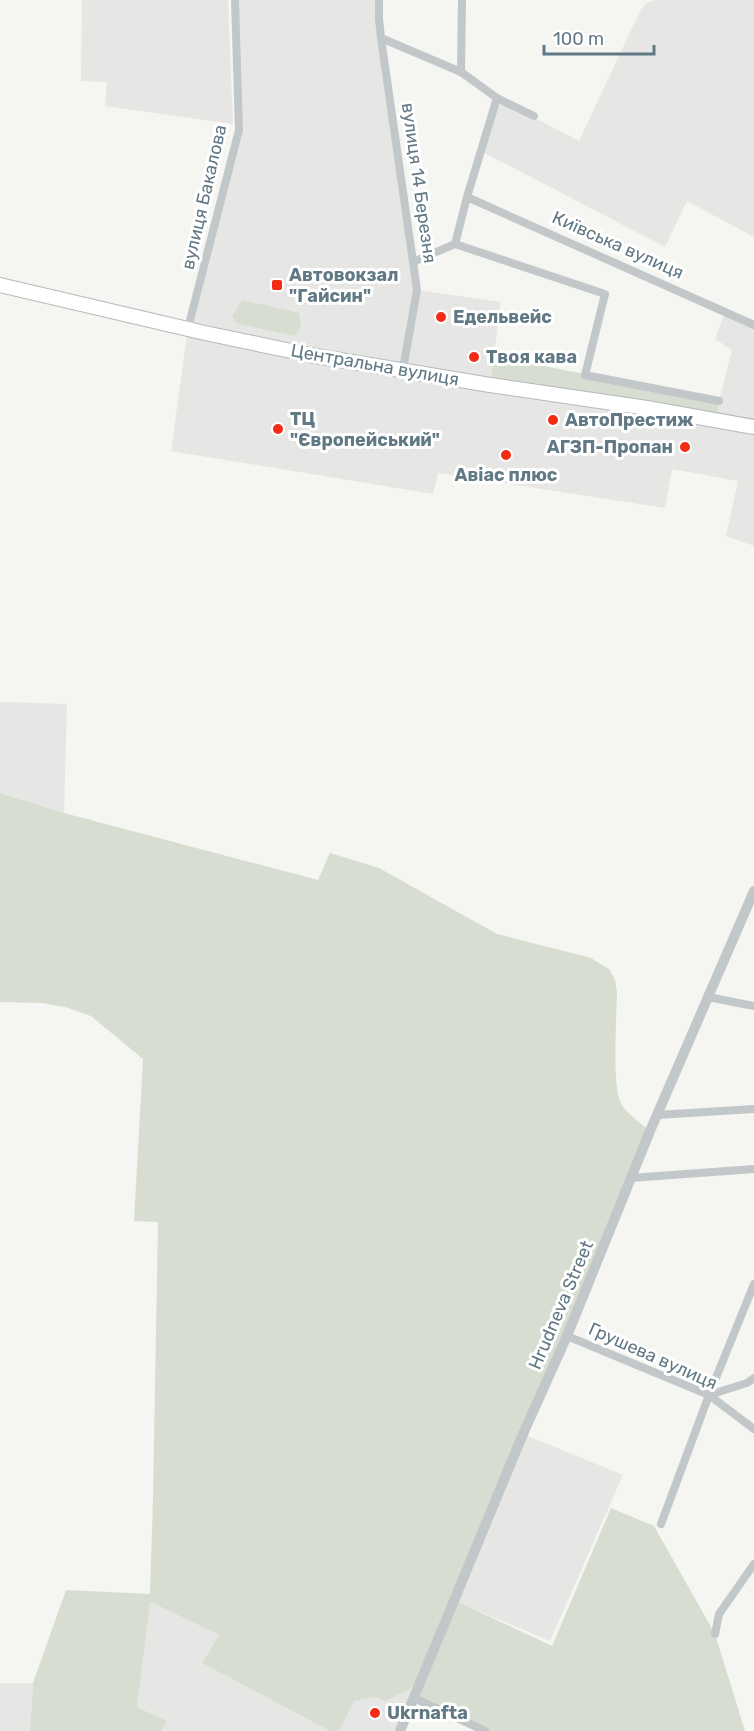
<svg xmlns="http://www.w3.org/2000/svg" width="754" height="1731" viewBox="0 0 754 1731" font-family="Rubik,sans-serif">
<rect width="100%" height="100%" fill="#f5f5f1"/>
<!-- built -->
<g fill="#e6e6e4">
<path d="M82,0H228L233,124L105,106L107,82L81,81Z"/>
<path d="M235,0H379L417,290L501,302L490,385L719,401L732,350L715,339L725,312L754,325V546L726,536L738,481L672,469L665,508L438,473L433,494L171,451L188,328L239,130Z"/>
<path d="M654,0H754V237L687,201L665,247L481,151L497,98L579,141L641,9L647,3Z"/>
<path d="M0,702L67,704L64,813L0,793Z"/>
<path d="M523,1434L623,1475L550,1641L455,1601Z"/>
<path d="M149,1602L219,1635L202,1663L330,1731H161L167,1721L137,1707Z"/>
<path d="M0,1683H33L30,1731H0Z"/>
<path d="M420,1684L400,1731H339L354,1701L376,1697Z"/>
</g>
<!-- green -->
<g fill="#d7ddd1">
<path d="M242,300L299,313L301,327L295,336L236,323L232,316Z"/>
<path d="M494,356L719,401L716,420L490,385Z"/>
<path d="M0,793L64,813L318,880L330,853L379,868L497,934L591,958L610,970L615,980L617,992C617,1014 611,1090 622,1105C628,1115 641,1123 650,1131L454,1600L552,1646L611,1508L654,1526L715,1634L745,1731H485L414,1698L419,1684L385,1701L376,1697L354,1701L339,1731H330L202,1663L219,1635L150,1602L137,1707L167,1721L161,1731H30L33,1683L66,1590L150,1594L153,1499L158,1222L134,1221L143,1059L91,1016L65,1007L42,1003L0,1002Z"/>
</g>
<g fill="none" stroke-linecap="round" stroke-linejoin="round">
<!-- trunk casing -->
<g stroke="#b4b9bb" stroke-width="16">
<path id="trunk" d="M0,285L205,333L310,355L490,385L647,408L754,427"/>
</g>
<!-- minor -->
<g stroke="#c2c7ca" stroke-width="8">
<path d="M379,0V19L381,38L417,290L403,369"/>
<path d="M381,38L461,72L497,98L534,116"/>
<path d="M461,72L462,0"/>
<path d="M467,197L754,325"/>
<path d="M455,244L467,197L497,98"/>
<path d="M413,262L455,244L605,294L585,375L719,401"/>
<path d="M188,328L239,130L235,0"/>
<path d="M708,997L754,1006"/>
<path d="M657,1115L754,1109"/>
<path d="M631,1178L754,1169"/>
<path d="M567,1336L709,1395L754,1429"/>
<path d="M709,1395L747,1383L754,1378"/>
<path d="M661,1524L709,1395L754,1284"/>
<path d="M715,1634L719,1614L754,1564"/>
<path d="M414,1698L485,1731"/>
</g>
<!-- tertiary -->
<path stroke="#c2c7ca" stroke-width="10" d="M400,1731L523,1434L567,1336L650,1131L754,891"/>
<!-- trunk -->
<use href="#trunk" stroke="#fff" stroke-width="14"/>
</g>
<!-- markers -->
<g fill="#f32c13" stroke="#fff" stroke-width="2">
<rect x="271" y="279" width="12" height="12" rx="3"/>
<circle cx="441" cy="317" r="6"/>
<circle cx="474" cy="357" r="6"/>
<circle cx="553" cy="420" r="6"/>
<circle cx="278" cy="429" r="6"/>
<circle cx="685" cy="447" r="6"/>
<circle cx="506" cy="455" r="6"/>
<circle cx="375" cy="1713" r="6"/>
</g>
<g text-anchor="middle" stroke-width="6" stroke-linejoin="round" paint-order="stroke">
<!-- street labels -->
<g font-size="18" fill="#617985" stroke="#fff">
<text transform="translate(419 183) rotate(82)" y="6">вулиця 14 Березня</text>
<text transform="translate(204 197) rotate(-77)" y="6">вулиця Бакалова</text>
<text transform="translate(618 245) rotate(24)" y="6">Київська вулиця</text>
<text transform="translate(375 365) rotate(10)" y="6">Центральна вулиця</text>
<text transform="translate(561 1305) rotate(-67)" y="6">Hrudneva Street</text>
<text transform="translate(653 1356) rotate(24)" y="6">Грушева вулиця</text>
</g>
<!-- poi labels -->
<g font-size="18" font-weight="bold" fill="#617985" stroke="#fff" text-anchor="start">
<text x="289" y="281">Автовокзал<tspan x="289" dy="21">"Гайсин"</tspan></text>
<text x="453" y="323">Едельвейс</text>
<text x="486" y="363">Твоя кава</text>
<text x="290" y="425">ТЦ<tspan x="290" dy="21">"Європейський"</tspan></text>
<text x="565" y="426">АвтоПрестиж</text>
<text x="673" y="453" text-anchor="end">АГЗП-Пропан</text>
<text x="506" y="481" text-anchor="middle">Авіас плюс</text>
<text x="387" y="1719">Ukrnafta</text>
</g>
</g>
<!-- scale -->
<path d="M544 45v9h110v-9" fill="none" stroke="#617985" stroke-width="3"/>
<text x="553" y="45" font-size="18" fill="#617985" stroke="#ffffff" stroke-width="4.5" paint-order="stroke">100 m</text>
</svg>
